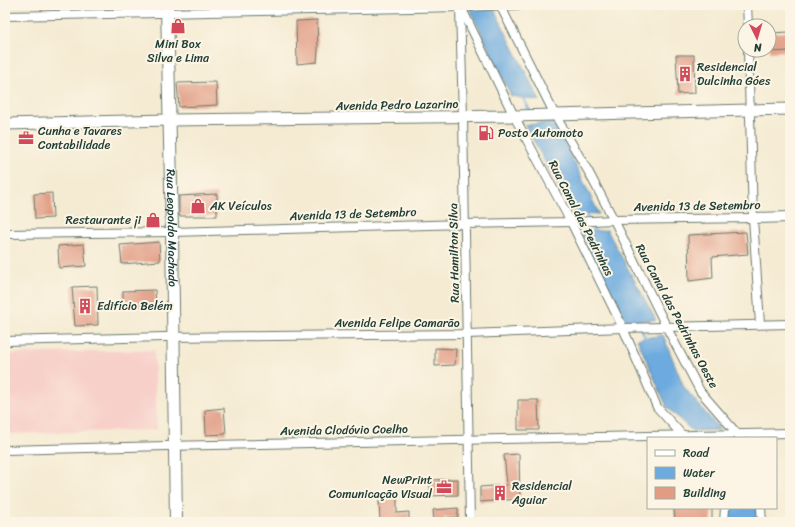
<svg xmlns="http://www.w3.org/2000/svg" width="795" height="527" viewBox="0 0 795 527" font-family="Sriracha,sans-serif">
<rect width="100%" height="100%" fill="#fcf5e5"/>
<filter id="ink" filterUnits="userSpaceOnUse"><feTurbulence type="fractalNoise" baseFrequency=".025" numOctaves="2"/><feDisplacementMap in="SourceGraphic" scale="8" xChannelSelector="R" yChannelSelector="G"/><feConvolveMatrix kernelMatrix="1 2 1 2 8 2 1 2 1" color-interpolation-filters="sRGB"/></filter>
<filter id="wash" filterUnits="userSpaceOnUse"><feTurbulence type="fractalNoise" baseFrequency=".012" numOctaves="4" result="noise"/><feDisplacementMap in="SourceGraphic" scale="16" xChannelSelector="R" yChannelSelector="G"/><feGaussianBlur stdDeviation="0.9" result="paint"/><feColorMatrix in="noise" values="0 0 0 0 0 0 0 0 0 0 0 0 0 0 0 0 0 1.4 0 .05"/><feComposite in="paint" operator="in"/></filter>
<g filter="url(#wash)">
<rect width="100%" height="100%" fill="#f5ebd3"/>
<!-- built -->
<path fill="#f7d0ca" d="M154,350L157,430L5,434V354Z"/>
<!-- water -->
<g fill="#6caadf" stroke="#46748a">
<path d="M468,5H492L540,101L511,96Z"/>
<path d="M555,122L599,214L573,213L525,125Z"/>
<path d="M607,230L656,320L626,321L580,232Z"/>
<path d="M663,335L684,387L720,430L692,431L667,407L637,339Z"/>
<path d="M728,508H756L757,522H731Z"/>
</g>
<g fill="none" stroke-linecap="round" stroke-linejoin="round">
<!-- stream -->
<g stroke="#6caadf" stroke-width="2.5">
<path d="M522,96L531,113"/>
<path d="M585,212L595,233"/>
<path d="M636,318L647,341"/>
</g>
</g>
<g id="blocks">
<!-- building -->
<g fill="#e19c84">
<path d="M317,20L318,50L317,62L297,64L296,21Z"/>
<path d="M790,32V51L769,52V33Z"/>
<path d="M676,55H694L695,93L678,94Z"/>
<path d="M216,82L217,105L179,107L177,83Z"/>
<path d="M52,193L53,218L35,219L34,194Z"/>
<path d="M217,194V216H179V196Z"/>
<path d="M746,232L748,254L712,257L713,278L689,281L688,235Z"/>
<path d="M159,242L160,261L122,264L120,245Z"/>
<path d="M84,244L86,266L59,268L58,246Z"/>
<path d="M97,286L98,325L75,326L72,287Z"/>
<path d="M155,290L156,306H123V291Z"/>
<path d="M435,348L456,349L455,365L435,366Z"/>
<path d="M518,400H538L539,430H518Z"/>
<path d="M224,408L226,434L206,435L205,410Z"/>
<path d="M519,454L520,499L480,502V487L507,485L504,455Z"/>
<path d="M458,479V495L430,496V480Z"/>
<path d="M397,497V513L409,512V522H380L379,498Z"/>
<path d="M458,508V517L443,518L444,522H434L433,510Z"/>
<path d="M674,508H712V522H675Z"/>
</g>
</g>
</g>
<g filter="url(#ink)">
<use href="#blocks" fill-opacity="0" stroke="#6a7a6c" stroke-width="1"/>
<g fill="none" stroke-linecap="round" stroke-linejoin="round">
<!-- minor casing -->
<g stroke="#6a7a6c" stroke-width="10">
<g id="minor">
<path d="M500,5L555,115L588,171L614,220L667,328L700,391L740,437"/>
<path d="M747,5L748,26"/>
<path d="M460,7L463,117L470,522"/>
<path d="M461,7L514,116L571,222L623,328L657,407L684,437"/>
<path d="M5,16L460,7L518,5"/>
<path d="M748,50L753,218L760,324"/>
<path d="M5,234L172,232L465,224L571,222L614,220L753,218"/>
<path d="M5,341L164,337L467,334L623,328L790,324"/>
<path d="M5,450L166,446L790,433"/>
<path d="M761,508L762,522"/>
<path d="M724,522L725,508"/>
</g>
</g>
<!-- tertiary casing -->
<g stroke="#6a7a6c" stroke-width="12">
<path id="tertiary" d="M753,218L790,217"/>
</g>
<!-- secondary casing -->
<g stroke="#6a7a6c" stroke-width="13">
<path id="secondary" d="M5,124L169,120L514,116L790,109"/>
</g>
<!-- primary casing -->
<g stroke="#6a7a6c" stroke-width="14">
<g id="primary">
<path id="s1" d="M167,5L172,232L176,522"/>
</g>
</g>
<!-- minor -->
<use href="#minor" stroke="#fff" stroke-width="8"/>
<!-- tertiary -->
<use href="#tertiary" stroke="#fff" stroke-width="10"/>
<!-- secondary -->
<use href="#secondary" stroke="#fff" stroke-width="11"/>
<!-- primary -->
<use href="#primary" stroke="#fff" stroke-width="12"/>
</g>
</g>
<!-- icons -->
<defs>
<g id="shop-bare" transform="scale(1.2)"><path d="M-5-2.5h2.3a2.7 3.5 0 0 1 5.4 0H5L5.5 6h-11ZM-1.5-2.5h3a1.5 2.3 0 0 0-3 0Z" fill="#d1495b" stroke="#fcf5e5" stroke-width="2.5" paint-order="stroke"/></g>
<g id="building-bare" transform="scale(1.2)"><path d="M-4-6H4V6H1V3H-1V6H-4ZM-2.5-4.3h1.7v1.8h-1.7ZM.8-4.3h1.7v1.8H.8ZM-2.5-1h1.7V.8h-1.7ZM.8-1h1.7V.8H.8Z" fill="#d1495b" stroke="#fcf5e5" stroke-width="2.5" paint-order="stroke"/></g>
<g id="fuel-bare" transform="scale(1.2)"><path d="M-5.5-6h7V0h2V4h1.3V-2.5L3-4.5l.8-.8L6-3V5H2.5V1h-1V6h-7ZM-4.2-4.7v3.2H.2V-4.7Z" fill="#d1495b" stroke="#fcf5e5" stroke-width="2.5" paint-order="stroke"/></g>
<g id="office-bare" transform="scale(1.2)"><path d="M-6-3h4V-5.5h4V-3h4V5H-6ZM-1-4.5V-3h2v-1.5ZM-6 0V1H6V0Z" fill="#d1495b" stroke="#fcf5e5" stroke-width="2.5" paint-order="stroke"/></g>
</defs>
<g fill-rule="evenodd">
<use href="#shop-bare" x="178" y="26"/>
<use href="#building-bare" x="685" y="74"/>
<use href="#fuel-bare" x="486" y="133"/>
<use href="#office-bare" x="26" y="138"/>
<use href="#shop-bare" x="198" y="206"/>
<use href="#shop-bare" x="153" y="220"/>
<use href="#building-bare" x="85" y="306"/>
<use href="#office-bare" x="444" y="487"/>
<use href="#building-bare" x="500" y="493"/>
</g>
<g text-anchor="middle" stroke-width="4" stroke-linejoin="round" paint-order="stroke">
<!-- poi labels -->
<g font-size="12" fill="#1f3d34" stroke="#fcf5e5" text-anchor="start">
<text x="178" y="48" text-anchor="middle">Mini Box<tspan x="178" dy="14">Silva e Lima</tspan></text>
<text x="697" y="71">Residencial<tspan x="697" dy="14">Dulcinha Góes</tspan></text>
<text x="38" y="135">Cunha e Tavares<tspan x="38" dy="14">Contabilidade</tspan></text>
<text x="498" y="137">Posto Automoto</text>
<text x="210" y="210">AK Veículos</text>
<text x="141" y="224" text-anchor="end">Restaurante ji</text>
<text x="97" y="310">Edifício Belém</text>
<text x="432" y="484" text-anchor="end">NewPrint<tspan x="432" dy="14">Comunicação Visual</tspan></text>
<text x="512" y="490">Residencial<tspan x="512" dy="14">Aguiar</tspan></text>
</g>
<!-- street labels -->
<g font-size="12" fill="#1f3d34" stroke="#fcf5e5">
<text transform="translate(397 105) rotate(-1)" y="4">Avenida Pedro Lazarino</text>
<text transform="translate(697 206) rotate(-1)" y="4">Avenida 13 de Setembro</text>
<text transform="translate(353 214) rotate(-2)" y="4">Avenida 13 de Setembro</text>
<text transform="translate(581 218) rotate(63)" y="4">Rua Canal das Pedrinhas</text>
<text dy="4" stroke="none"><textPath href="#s1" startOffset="223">Rua Leopoldo Machado</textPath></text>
<text transform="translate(454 253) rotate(-91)" y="4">Rua Hamilton Silva</text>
<text transform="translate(677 316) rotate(62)" y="4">Rua Canal das Pedrinhas Oeste</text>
<text x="397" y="327">Avenida Felipe Camarão</text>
<text transform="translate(344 430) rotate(-1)" y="4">Avenida Clodóvio Coelho</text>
</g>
</g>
<!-- margin -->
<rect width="795" height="527" fill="none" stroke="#fcf5e5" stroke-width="20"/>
<!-- legend -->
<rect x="647" y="437" width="130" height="72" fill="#fcf5e5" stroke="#a4ab9e"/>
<rect x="655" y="450" width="20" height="6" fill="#ffffff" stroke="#a4ab9e"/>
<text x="683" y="457" font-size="12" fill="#1f3d34">Road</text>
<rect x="655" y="467" width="20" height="12" fill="#6caadf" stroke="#a4ab9e"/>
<text x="683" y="477" font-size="12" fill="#1f3d34">Water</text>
<rect x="655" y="487" width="20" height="12" fill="#e19c84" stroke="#a4ab9e"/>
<text x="683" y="497" font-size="12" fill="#1f3d34">Building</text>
<!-- north arrow -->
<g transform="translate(757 38) rotate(175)"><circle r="19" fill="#fcf5e5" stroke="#a4ab9e"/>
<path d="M0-3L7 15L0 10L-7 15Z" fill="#d1495b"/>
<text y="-6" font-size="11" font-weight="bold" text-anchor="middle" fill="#1f3d34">N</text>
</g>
</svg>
